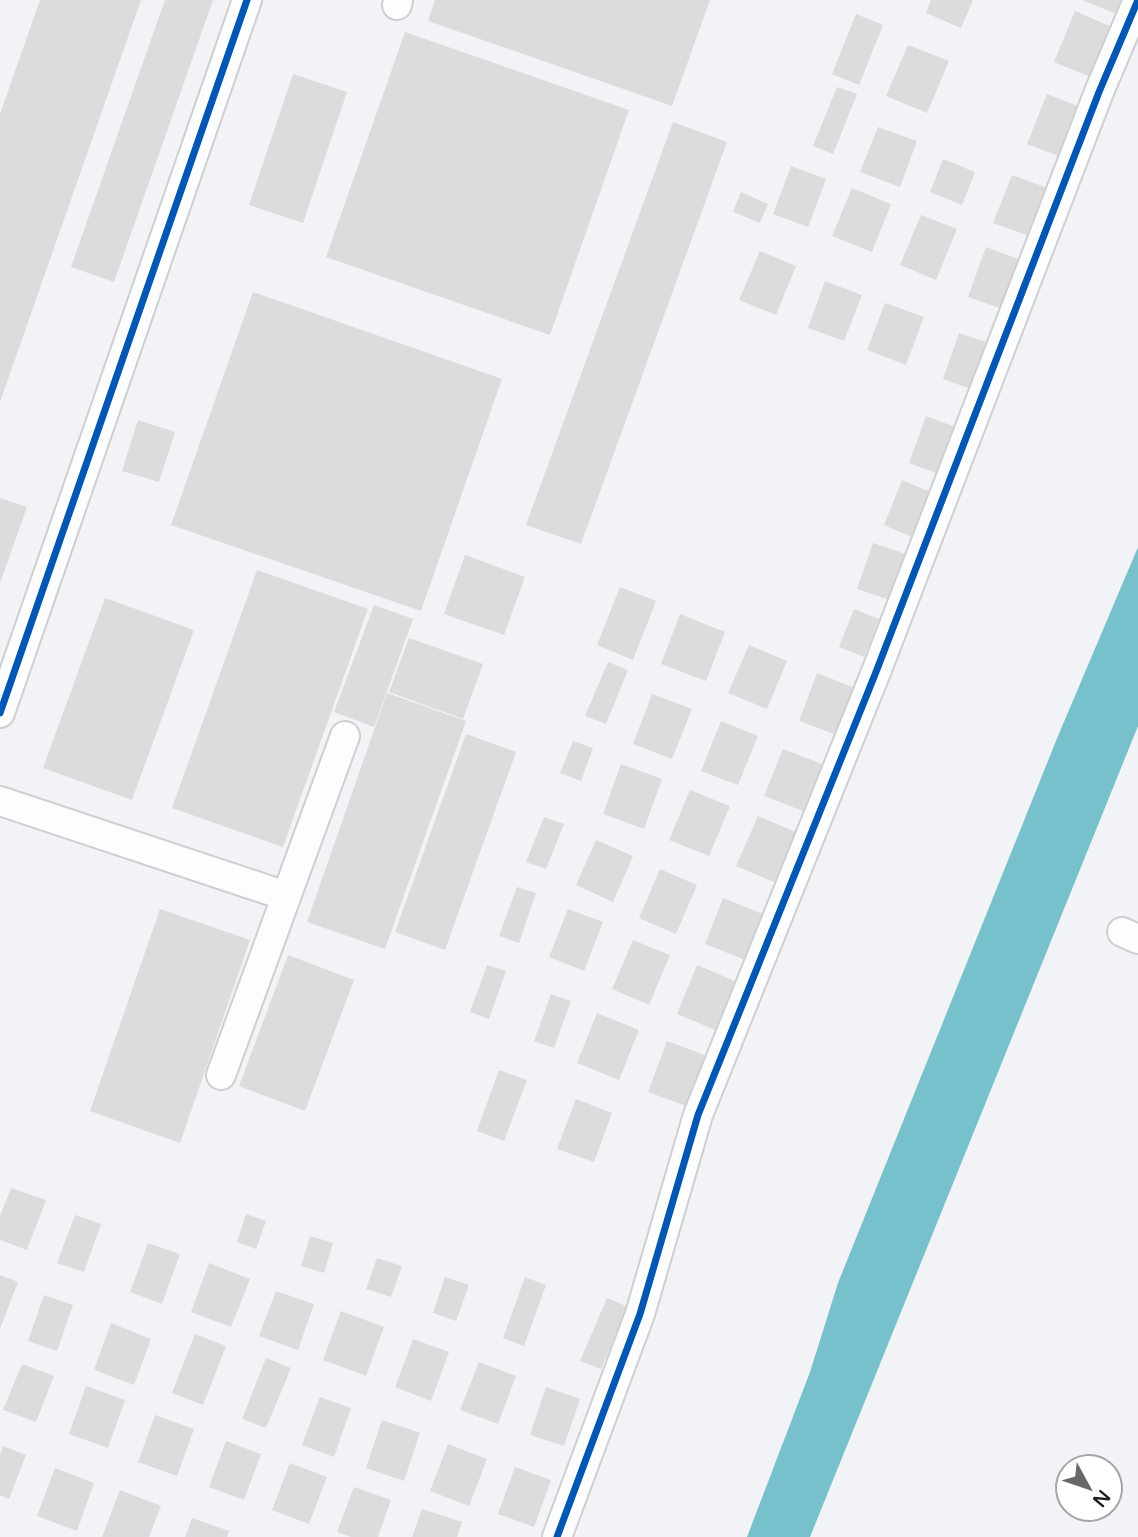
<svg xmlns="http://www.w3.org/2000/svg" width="1138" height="1537" viewBox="0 0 1138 1537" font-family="'Varela Round',sans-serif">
<rect width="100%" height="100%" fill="#f1f3f6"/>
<!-- water -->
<path fill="#76c1cb" d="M1138,547V726L810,1537H747L810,1372L838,1283L1058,736Z"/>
<!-- building -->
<g fill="#dcdcdd">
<path d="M40,0H141L0,402V114Z"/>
<path d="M165,0H213L114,282L71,267Z"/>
<path d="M435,0H710L672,106L428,21Z"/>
<path d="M931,0H973L961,28L926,13Z"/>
<path d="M1082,0H1125L1119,15Z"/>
<path d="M1075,11L1112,27L1091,77L1054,62Z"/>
<path d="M856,14L883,25L859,85L832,74Z"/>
<path d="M405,32L629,110L550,335L326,257Z"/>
<path d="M908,45L949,61L927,113L886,96Z"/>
<path d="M293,74L347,92L303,223L249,205Z"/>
<path d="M837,87L857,94L833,154L813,146Z"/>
<path d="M1047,94L1080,107L1061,157L1027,144Z"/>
<path d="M673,122L727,142L581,544L526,525Z"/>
<path d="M878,127L917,141L900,187L860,172Z"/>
<path d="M943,159L975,172L962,205L930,192Z"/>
<path d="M791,166L826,179L808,227L773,214Z"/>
<path d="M1012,175L1050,189L1032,237L993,223Z"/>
<path d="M852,188L891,204L872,252L832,236Z"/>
<path d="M741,192L768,204L760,223L733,212Z"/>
<path d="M921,215L957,229L936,280L900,265Z"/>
<path d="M986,247L1023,261L1005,310L968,297Z"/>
<path d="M760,251L796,266L776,315L739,300Z"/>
<path d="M825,281L862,295L844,341L808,328Z"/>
<path d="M253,292L502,379L421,611L171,525Z"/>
<path d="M885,303L924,317L906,365L867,350Z"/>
<path d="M959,333L990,343L974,390L943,379Z"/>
<path d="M926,416L961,429L944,476L909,463Z"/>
<path d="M138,420L175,432L159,482L122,471Z"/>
<path d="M902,480L935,494L917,539L884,525Z"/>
<path d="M0,498L27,507L0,583Z"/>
<path d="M873,543L906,554L890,600L857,589Z"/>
<path d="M465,555L525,577L504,635L444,614Z"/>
<path d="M257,570L368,609L283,847L172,808Z"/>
<path d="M620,587L656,601L633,660L597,645Z"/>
<path d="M105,598L194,630L132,800L43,768Z"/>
<path d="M374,605L413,619L374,727L334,712Z"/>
<path d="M854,609L879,619L864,657L839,647Z"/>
<path d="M680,614L725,632L706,681L661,664Z"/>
<path d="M409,638L483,664L463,719L389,692Z"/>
<path d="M749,645L787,661L767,709L728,693Z"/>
<path d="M608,662L628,670L606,724L585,716Z"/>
<path d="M817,673L855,688L837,735L799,721Z"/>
<path d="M387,693L466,721L385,949L307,922Z"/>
<path d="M652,694L692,709L672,759L633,744Z"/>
<path d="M721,721L758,736L738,785L701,771Z"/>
<path d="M466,734L516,752L445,950L395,932Z"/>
<path d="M573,741L593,748L581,781L560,773Z"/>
<path d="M783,749L822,764L803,811L764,796Z"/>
<path d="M621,764L662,779L644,829L603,814Z"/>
<path d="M690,790L730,806L709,856L669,840Z"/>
<path d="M758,816L796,832L774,882L736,866Z"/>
<path d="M544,817L564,824L546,869L526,862Z"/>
<path d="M596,840L633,856L613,902L576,885Z"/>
<path d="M660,869L697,885L676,934L639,918Z"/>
<path d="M517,887L536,893L519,943L499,936Z"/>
<path d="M723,898L763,914L745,960L705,944Z"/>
<path d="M160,909L250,940L180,1143L90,1111Z"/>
<path d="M568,909L603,922L584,971L549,957Z"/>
<path d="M633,940L670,955L649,1005L612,989Z"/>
<path d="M288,955L354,980L305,1111L239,1086Z"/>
<path d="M487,965L506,971L489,1019L470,1012Z"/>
<path d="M697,965L735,981L715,1030L677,1014Z"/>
<path d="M551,994L571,1001L554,1048L534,1041Z"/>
<path d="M597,1013L639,1030L619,1080L577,1063Z"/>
<path d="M667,1041L705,1055L686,1106L648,1092Z"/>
<path d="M499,1070L527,1080L504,1141L477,1131Z"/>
<path d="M576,1099L612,1113L594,1162L557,1149Z"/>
<path d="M11,1188L46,1200L27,1250L0,1240V1216Z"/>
<path d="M246,1214L266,1221L256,1249L237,1242Z"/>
<path d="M75,1215L101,1224L84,1272L57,1263Z"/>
<path d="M310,1236L333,1243L324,1273L301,1266Z"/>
<path d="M148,1243L180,1254L162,1304L130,1292Z"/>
<path d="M377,1258L402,1266L391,1297L366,1289Z"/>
<path d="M209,1263L250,1279L231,1327L191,1312Z"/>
<path d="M0,1275L18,1282L0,1329Z"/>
<path d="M445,1277L469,1285L456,1321L433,1313Z"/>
<path d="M525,1277L546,1285L524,1346L503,1338Z"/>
<path d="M276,1291L314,1304L298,1350L259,1336Z"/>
<path d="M44,1295L73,1305L57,1351L28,1341Z"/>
<path d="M607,1298L628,1307L601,1369L580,1361Z"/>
<path d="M341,1311L384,1327L366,1376L323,1360Z"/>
<path d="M111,1323L151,1339L134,1385L94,1370Z"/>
<path d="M195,1334L226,1346L203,1405L172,1393Z"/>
<path d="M413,1339L449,1352L431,1401L395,1387Z"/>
<path d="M266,1358L291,1368L266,1428L242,1419Z"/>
<path d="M479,1362L516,1376L498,1424L460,1410Z"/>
<path d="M22,1364L54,1376L36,1422L3,1410Z"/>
<path d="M86,1386L125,1400L108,1448L69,1434Z"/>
<path d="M546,1387L580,1399L564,1446L530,1435Z"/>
<path d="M320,1397L351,1408L334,1457L302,1445Z"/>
<path d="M155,1415L194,1429L177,1476L138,1462Z"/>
<path d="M382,1420L420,1433L404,1481L366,1468Z"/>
<path d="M226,1441L261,1454L244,1500L209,1487Z"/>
<path d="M448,1444L487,1459L469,1506L430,1491Z"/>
<path d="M3,1446L26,1455L9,1499L0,1495V1455Z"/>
<path d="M290,1463L327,1477L309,1524L272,1510Z"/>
<path d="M515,1467L551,1480L534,1527L498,1514Z"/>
<path d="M55,1468L94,1483L77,1531L37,1516Z"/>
<path d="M354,1487L391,1500L378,1537H351L337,1532Z"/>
<path d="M120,1490L161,1506L149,1537H102Z"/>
<path d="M422,1509L462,1522L457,1537H412Z"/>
<path d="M192,1518L229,1531L227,1537H185Z"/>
</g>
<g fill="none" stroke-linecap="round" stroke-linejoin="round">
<!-- minor casing -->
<g stroke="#cdcfd1" stroke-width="32">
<g id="minor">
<path d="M397,5L398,0"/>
<path d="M0,713L247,0"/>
<path d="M0,801L286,896"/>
<path d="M1122,932L1138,939"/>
<path d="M221,1075L345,736"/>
<path d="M557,1537L640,1314L698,1115L876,672L1099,92L1138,0"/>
</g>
</g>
<!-- minor -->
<use href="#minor" stroke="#fdfdfe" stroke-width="28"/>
<!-- cycleway casing -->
<g stroke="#fff" stroke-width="11">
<g id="cycleway">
<path d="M0,713L247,0"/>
<path d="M557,1537L640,1314L698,1115L876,672L1099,92L1138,0"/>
</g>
</g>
<!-- cycleway -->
<use href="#cycleway" stroke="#0057b8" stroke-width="7"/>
</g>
<!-- north arrow -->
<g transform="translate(1089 1488) rotate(130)"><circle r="33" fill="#ffffff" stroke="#a4a5a5" stroke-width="2"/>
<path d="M0-5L12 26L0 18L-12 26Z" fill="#67686a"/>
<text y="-10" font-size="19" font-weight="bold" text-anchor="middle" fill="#1c1d1f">N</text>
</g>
</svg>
